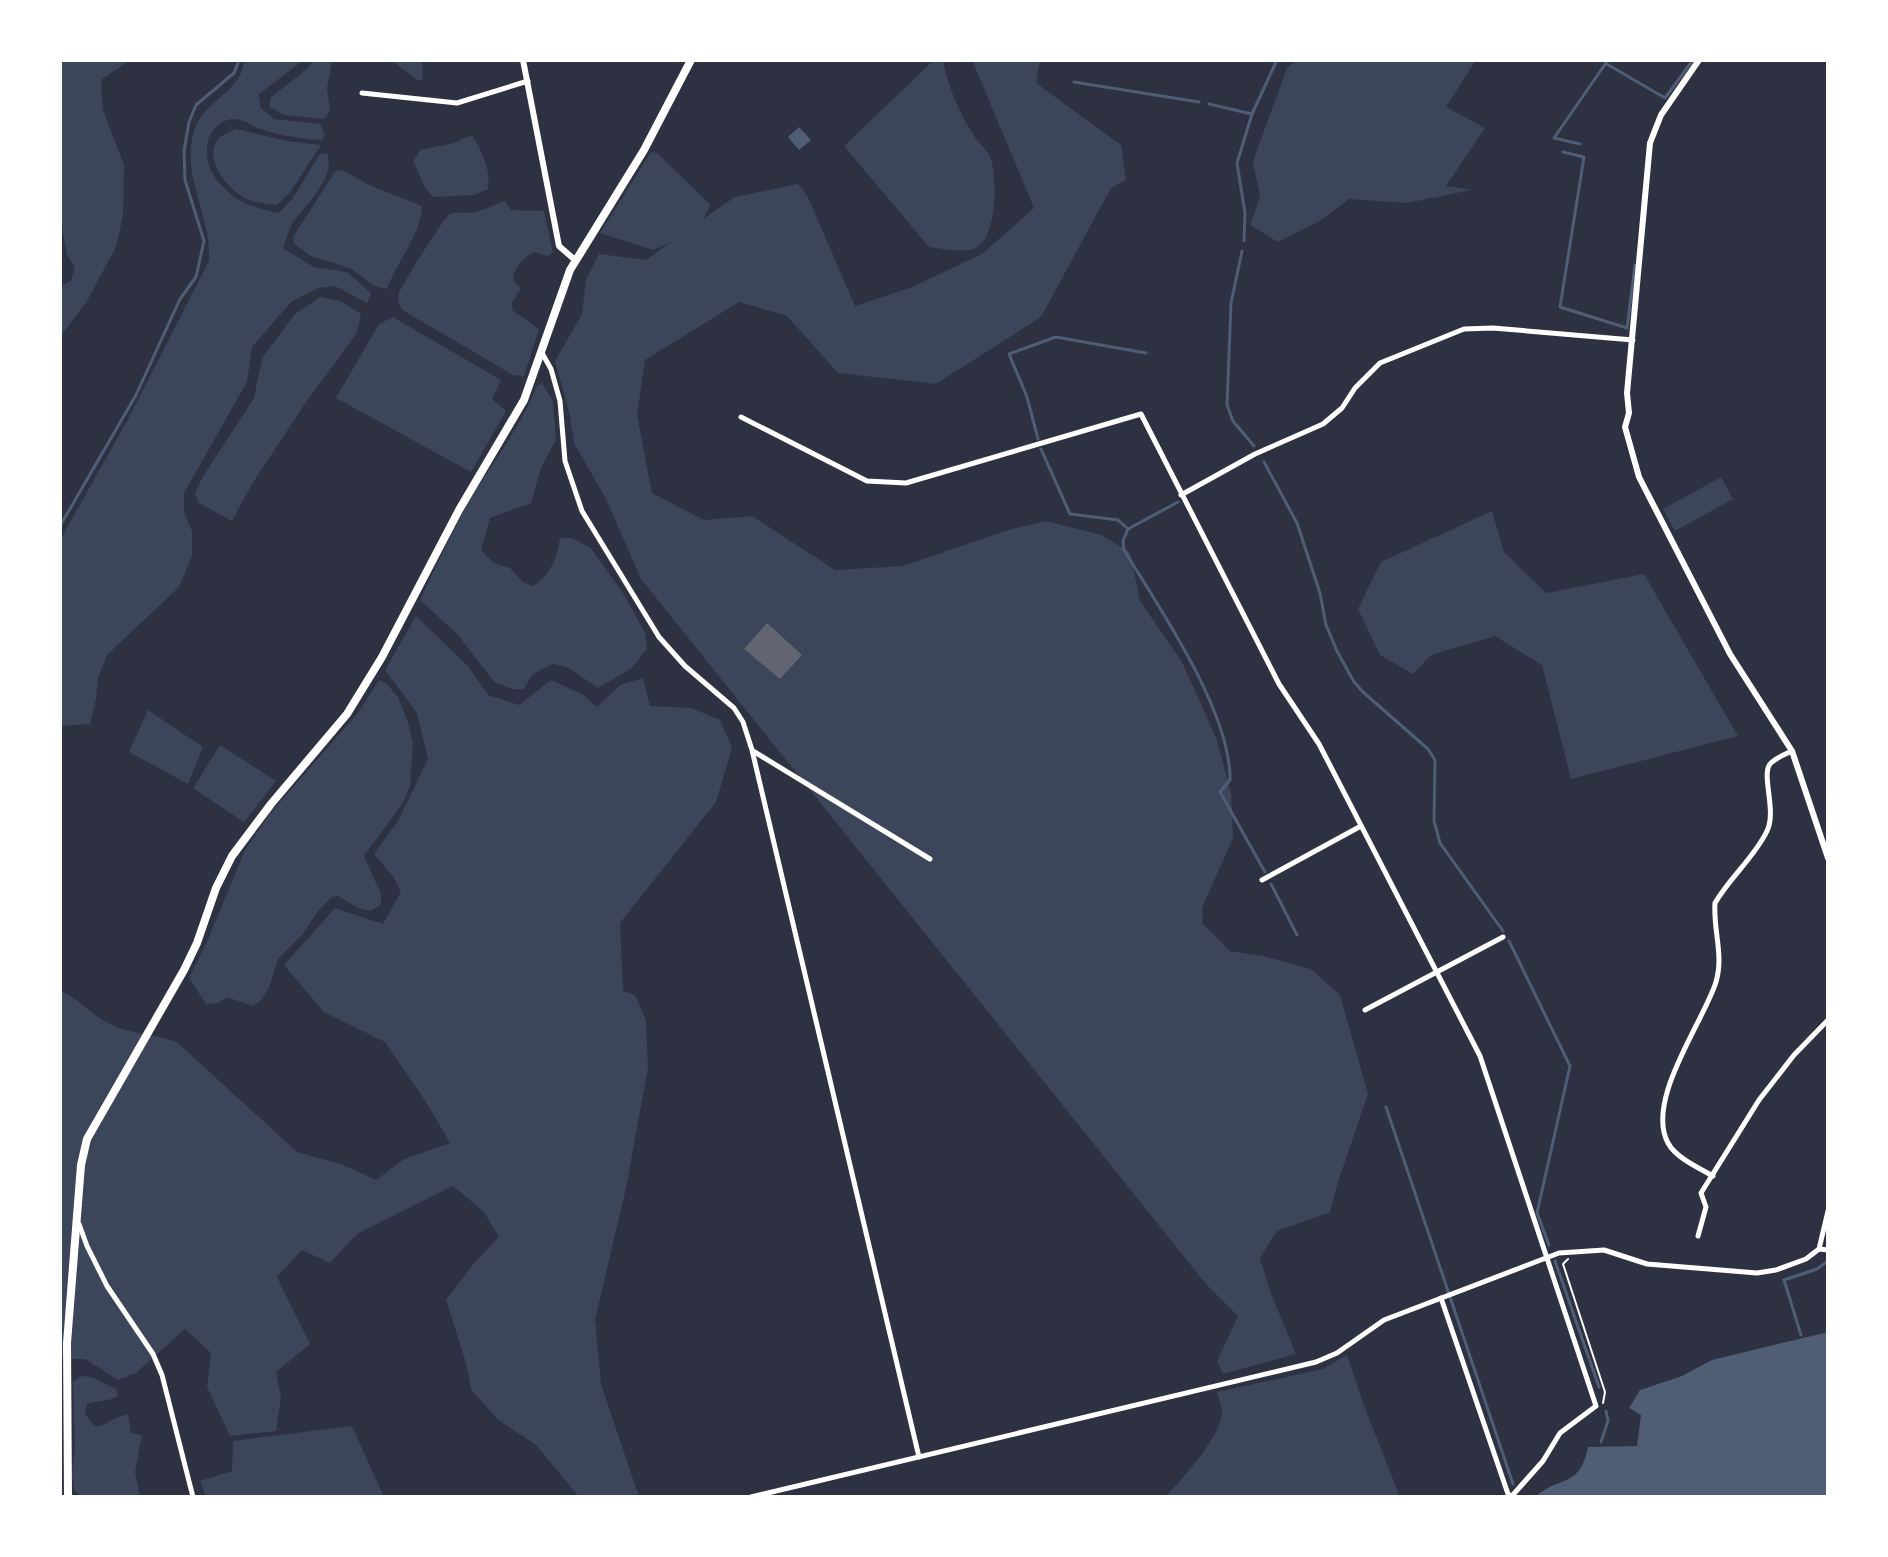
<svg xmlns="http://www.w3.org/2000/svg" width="1888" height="1557" viewBox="0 0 1888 1557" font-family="'PT Sans Narrow',sans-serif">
<rect width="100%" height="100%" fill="#2d3142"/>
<!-- green -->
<g fill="#3c4559">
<path d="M60,60H130L101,80L103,110L124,165L123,216L116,247L87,301L60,337V286L71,281L75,267L67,255L60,217Z"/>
<path d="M245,60H304L259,94L260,107L274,119L320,124L325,135L322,140C302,139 281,136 261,129C252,126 242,118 232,119C212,122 204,142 208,161C210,175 223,188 233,196C246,206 264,210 279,213L293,198L320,154L327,153C337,177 304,206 292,224C288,231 286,241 283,248L314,267L347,272L371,293L367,303L335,286L318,288L291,302L252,347L247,382L184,493V512L192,531V556L179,587L107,655L98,678L96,699L90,724L61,726L60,540L127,421L209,261C212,216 179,174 195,128C203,105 227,97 239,77C242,72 243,65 245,60Z"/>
<path d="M314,60H332L327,88L330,110L325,119L284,115L270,107V98L307,69Z"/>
<path d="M391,60H422L423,79L419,81Z"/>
<path d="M934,60H943C948,88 960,114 976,139C981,145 988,151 991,159C997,179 998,242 973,249C960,252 942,249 929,247L844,146Z"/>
<path d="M972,60H1040L1036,83L1121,145L1126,180L1111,188L1041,317L936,384L838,373L787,316L739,302L645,360L637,415L652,493L704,520L752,516L835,570L903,566L1008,530L1045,521L1101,535L1130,552L1140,601L1182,662L1217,740L1231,793L1233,838L1202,908L1203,924L1230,951L1263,956L1311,969L1340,995L1368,1094L1338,1182L1330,1212L1277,1231L1260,1258L1270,1291L1296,1354L1223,1374L1217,1361L1238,1316L1206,1284L641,579L606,499L574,443L569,412L555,361L582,314L586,280L599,254L646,260L671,242L653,250L600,233L651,152L657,153L711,205L703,219L735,197L798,184L808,197L855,306L912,287L982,254L1034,208Z"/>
<path d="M1297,60H1476L1446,107L1485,128L1446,186L1471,190L1407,203L1349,199L1320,221L1278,242L1250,225L1260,197L1253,161L1287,68Z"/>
<path d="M236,129L287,141L321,145L291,191L277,205C267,204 256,203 247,199C228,190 201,158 219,138C223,134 232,131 236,129Z"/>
<path d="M472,135C482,152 491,169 488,189L474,195L433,197L426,189L413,161L421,150L454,143Z"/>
<path d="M336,170L345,171L369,185L422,206C421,235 397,261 387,289L374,286L352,269L311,256L294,244L293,237Z"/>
<path d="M505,201L511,210L544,211L553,253L547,256L535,252C523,258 518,264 513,276L516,284L521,288L512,303V310L539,329L524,376L513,375L402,310C399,304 397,300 399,293C402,284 445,216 450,214C457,211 468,214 475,212C485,210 495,204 505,201Z"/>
<path d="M320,297L341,301L361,314L357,333L304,405L252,484L232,521L199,503L195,493L202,478L254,398L262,358L295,314Z"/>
<path d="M393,317L501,380L492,399L506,411L471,472L336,398L379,324Z"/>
<path d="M542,383L553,401L556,440L541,468L531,503L490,518L481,550L494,563L510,568L523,582L533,586C550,575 557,559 560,538H572L591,548L625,596L645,633L647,649L631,669L598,688L567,667L553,664L533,674L524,689H512L494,682L458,635L420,600C435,568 450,536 467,505C489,466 520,430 536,387Z"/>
<path d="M1721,477L1733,499L1675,531L1663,509Z"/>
<path d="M1492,511L1504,552L1546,593L1644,574L1738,736L1571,779L1542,665L1495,636L1431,655L1413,674L1380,655L1358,609L1381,562Z"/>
<path d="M416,616L468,666L488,695L519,705L551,680L582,694L597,707L620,685L643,678L650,706L691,708L720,720L732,748L716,802L620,923L623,991L635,995L646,1020L648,1068L626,1188L595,1320L601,1384L639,1497H579L536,1445L497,1419L471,1389L466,1363L446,1300L475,1262L499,1237L484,1212L453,1186L357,1234L330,1263L302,1250L277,1277L310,1344L276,1372L281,1397L276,1431L230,1436L207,1387L211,1353L185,1329L136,1373L118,1380L85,1359H60V990C77,998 90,1013 106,1022C129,1035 155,1033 178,1043L297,1152L341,1164L376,1180L404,1159L450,1143L426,1102L385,1042L324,1012L284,965L335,908L383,924L401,892L394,878L374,854L398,821L428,759L417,713L385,670Z"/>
<path d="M379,680L386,683L398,697L408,722L413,743L410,786L403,803L364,856L381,894V904L371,911L358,908L338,896L332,897L319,910L302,935L278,959L269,988L261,1000L252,1006L227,997L218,1003L206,1004L189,978L207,942L245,850L272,811L357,714Z"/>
<path d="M148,710L203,747L188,784L129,752Z"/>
<path d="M220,745L276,781L244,822L193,788Z"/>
<path d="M1347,1355L1363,1403L1400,1497H1165C1181,1481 1223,1434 1222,1411C1222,1405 1218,1397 1217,1392L1323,1369Z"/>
<path d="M81,1376L92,1377L116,1389L118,1396C109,1402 97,1400 87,1404L85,1414L94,1426C110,1426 114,1415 128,1415L131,1433L142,1435L135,1472L140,1497H81L74,1490L72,1474L75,1446L73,1382Z"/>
<path d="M352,1426L384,1497H206L200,1481L232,1471L233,1441Z"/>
</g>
<!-- water -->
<g fill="#4f5d75">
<path d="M799,127L811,140L799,150L788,137Z"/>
<path d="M1828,1332V1497H1535C1562,1474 1579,1489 1588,1447L1637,1446L1641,1415L1629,1408L1640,1390L1682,1376L1712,1360Z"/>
</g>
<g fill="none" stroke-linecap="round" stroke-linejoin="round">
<!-- stream -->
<g stroke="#4f5d75" stroke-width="3">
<path d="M1605,63L1665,98L1693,60"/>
<path d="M1074,82L1199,102"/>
<path d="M1209,104L1252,114L1277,60"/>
<path d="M1580,144L1554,138L1608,60"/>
<path d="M1563,152L1584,157L1560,307L1627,328L1635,265"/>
<path d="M1244,241L1245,213L1237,163L1252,114"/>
<path d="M1242,251L1231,303L1227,405L1233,421L1254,446"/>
<path d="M1038,439L1027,397L1009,354L1056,337L1146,353"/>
<path d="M1041,449L1070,514L1118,520L1128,529L1123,541L1124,550C1160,609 1231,712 1230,780L1220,792L1265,872"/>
<path d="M1264,462L1297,523L1320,593L1326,625L1337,651L1354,682L1363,692L1428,749L1435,760L1434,821L1440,843L1503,931"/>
<path d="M60,526L136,395L180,299L196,277L204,241L185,180L184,151L189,122L196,105L234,73L239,60"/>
<path d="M1128,529L1178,502"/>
<path d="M1271,884L1297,935"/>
<path d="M1509,941L1570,1066L1537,1213L1549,1245"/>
<path d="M1386,1107L1513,1484"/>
<path d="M1555,1261L1599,1387"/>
<path d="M1801,1335L1784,1280L1817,1269L1828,1261"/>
<path d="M1601,1442L1608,1421L1606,1411"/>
</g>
</g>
<!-- building -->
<path fill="#626471" d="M767,623L802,655L780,679L744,649Z"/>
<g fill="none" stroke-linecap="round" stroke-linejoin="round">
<!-- path -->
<path stroke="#fff" stroke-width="2" d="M1568,1259L1563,1264L1605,1392L1603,1403"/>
<!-- minor -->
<g stroke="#fff" stroke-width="5">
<path d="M362,93L457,103L528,81"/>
<path d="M542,353L551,369L560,401L565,461L582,511L659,637L685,666L734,708L743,722L752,750L919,1457"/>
<path d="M741,417L867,481L906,483L1141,414L1279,684L1319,744L1480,1056L1596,1406L1560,1433L1543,1461L1511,1497"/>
<path d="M1181,495L1255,454L1323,424L1342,408L1355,388L1380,363L1464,329L1493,328L1633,340"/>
<path d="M753,751L930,859"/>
<path d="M1262,880L1361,826"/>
<path d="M1365,1010L1503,937"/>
<path d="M1713,1176C1699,1168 1676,1158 1668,1143C1645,1100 1703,1023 1716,982C1724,955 1713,930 1715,903C1730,877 1754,858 1767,831C1777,811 1761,775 1770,764C1775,758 1786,754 1792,751"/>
<path d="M79,1224L87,1246L107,1286L153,1354L162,1375L193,1497"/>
<path d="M1698,1236L1706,1207L1701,1193L1759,1100L1794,1055L1828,1020"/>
<path d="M1819,1249L1828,1250"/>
<path d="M1441,1298L1508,1494L1511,1496"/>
<path d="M751,1497L1316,1362L1337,1353L1384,1320L1559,1253L1604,1250L1647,1264L1757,1273L1776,1270L1806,1259L1819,1249L1828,1211"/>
</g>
<!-- tertiary -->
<g stroke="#fff" stroke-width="6">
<path d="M523,60L559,246L575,260"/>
<path d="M1699,60L1661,115L1650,143L1627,393L1629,413L1625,427L1639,477L1730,654L1792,751L1828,858"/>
</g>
<!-- primary -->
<path stroke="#fff" stroke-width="8" d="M68,1497L67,1343L81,1165L87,1139L184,970L197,943L216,888L232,856L271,804L347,714L382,657L459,510L524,400L570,270L644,150L691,60"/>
</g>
<!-- border -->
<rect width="1888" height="1557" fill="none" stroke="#ffffff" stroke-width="124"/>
</svg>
